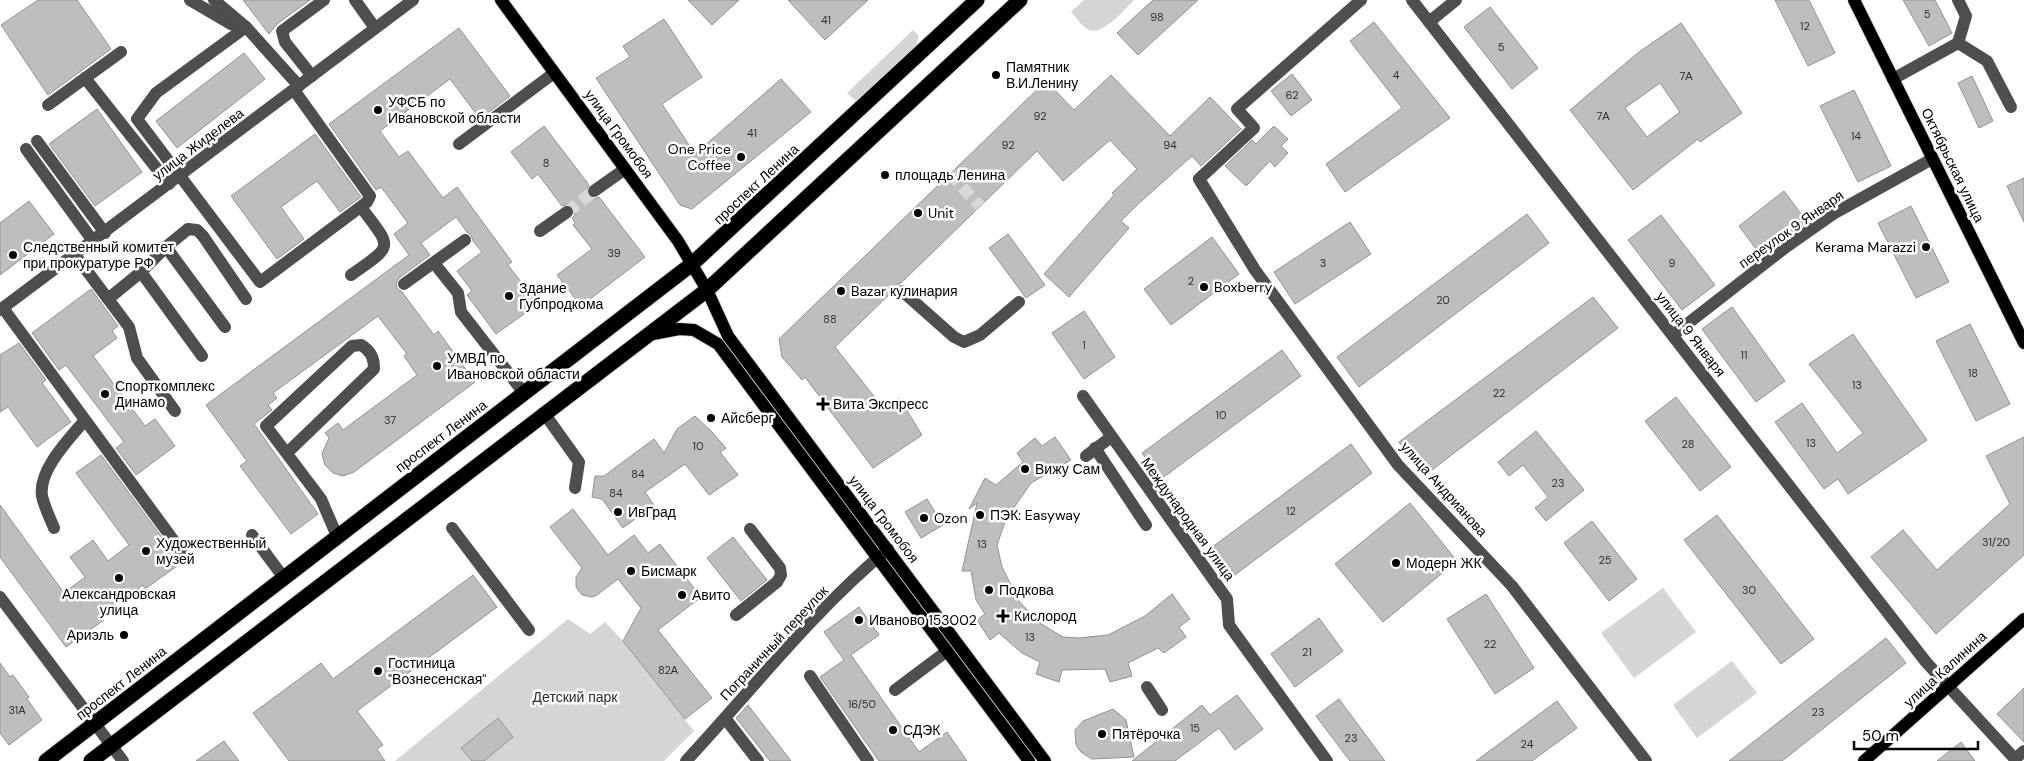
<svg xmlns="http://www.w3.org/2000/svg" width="2024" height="761" viewBox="0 0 2024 761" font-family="'DM Sans',sans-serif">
<rect width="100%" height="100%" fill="#fff"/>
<!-- green -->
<g fill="#d5d5d5">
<path d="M1084,0H1134C1125,9 1101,38 1087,29C1081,25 1076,17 1071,12Z"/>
<path d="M913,30L919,36L917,42L919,49L859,101H856L847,93Z"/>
<path d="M1663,588L1696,632L1634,678L1601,633Z"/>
<path d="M568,619L590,634L605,622L623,641L694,731L664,761H395Z"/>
<path d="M1732,661L1757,693L1697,738L1673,705Z"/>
</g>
<!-- building -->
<g fill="#bebebe" stroke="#929292" fill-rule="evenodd">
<path d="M38,0H77L111,49L48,95L1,25Z"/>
<path d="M243,0H310L277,24L269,34Z"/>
<path d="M688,0H739L712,25Z"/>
<path d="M788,0H868L825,40Z"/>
<path d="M1153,0H1198L1138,55L1117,33Z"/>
<path d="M1775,0H1809L1835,53L1808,66Z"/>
<path d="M1903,0H1935L1952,33L1929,46Z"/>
<path d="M1490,7L1538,68L1512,89L1464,27Z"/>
<path d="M664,19L702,77L662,104L695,154L781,79L811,112L692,209L680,205L596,78L630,57L623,46Z"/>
<path d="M1374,22L1450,118L1345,192L1326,164L1402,108L1350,41Z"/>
<path d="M1681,23L1742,113L1700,142L1698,139L1633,190L1570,110L1639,52ZM1660,83L1680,112L1647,137L1625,108Z"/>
<path d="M459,28L510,96L480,119L450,79L380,131L399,157L408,151L443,198L457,187L512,262L508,265L538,304L496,334L467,295L472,291L457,271L482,252L473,241L471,235L467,232L456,217L421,243L430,255L399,278L396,284L397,288L402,292L434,335L438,331L475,382L354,472L343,476L333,473L325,465L322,454L329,438L325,433L338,423L343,430L417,375L404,356L407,354L378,316L273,393L277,398L268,405L272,410L254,424L318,514L291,534L240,466L247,461L206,405L409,255L394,234L408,223L381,187L376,190L329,124Z"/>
<path d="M244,53L265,79L177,148L156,121Z"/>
<path d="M1292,74L1312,100L1291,116L1271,91Z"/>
<path d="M1111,75L1170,136L1210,97L1241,129L1201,166L1192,156L1137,205L1121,221L1129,228L1069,297L1044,274L1114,195L1112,193L1137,169L1110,140L1063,181L1037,151L901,283L896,285L894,290L835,347L884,409L899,398L922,435L873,468L805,377L802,380L782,357L779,339L1046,81L1074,110Z"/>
<path d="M1972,76L1993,121L1979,128L1958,83Z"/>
<path d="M1854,90L1891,166L1858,182L1820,106Z"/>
<path d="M97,109L142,172L95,206L49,144Z"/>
<path d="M544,126L589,185L586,191L588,196L594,199L599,197L645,257L581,306L557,275L592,249L573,225L575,223L572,218L575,215L574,208L570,204L562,206L538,174L532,179L511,152Z"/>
<path d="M1274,126L1288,139L1281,146L1288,153L1275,167L1270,161L1246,186L1225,166L1252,140L1256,144Z"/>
<path d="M315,134L361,197L340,212L317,181L281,207L304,239L277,259L231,196Z"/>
<path d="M2024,178V222L2007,186Z"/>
<path d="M1784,191L1807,222L1761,256L1739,226Z"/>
<path d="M29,201L54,234L0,275V223Z"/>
<path d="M1911,206L1949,282L1916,298L1878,223Z"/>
<path d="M1527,214L1549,243L1359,387L1337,357Z"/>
<path d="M1661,215L1715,285L1682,310L1628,240Z"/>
<path d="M1350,222L1371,254L1295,304L1274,272Z"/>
<path d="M1008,234L1045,285L1026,298L989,248Z"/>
<path d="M1212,237L1239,274L1171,325L1144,289Z"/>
<path d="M91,289L118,326L112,331L117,338L93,356L145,426L155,419L175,446L136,475L116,448L124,442L66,365L59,370L32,333Z"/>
<path d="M1593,297L1618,328L1424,476L1399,442Z"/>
<path d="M1732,307L1785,381L1756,402L1702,329Z"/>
<path d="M1084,311L1115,357L1084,379L1052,333Z"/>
<path d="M1970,324L2010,404L1976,421L1936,341Z"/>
<path d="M1853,334L1927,440L1848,494L1838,479L1824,489L1775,422L1802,403L1837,453L1863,433L1809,364Z"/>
<path d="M19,343L46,380L42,383L71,422L37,447L8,407L0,412V355Z"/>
<path d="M1282,350L1301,376L1161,479L1142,453Z"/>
<path d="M1676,397L1731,467L1700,491L1645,421Z"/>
<path d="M695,416L712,432L726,448L720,452L738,475L709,495L685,464L645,492L654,505L623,528L602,499L592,497L595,476H604L654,439L664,453L677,429Z"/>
<path d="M1536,431L1584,490L1546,521L1535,508L1548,497L1523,465L1509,476L1498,462Z"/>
<path d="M1055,437L1071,460L1031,483L1006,519L997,545L1002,567L1019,601L1038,622L1063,637L1079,638L1108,635L1145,616L1172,594L1190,619L1179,627L1186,637L1164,653L1158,648L1128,663L1132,676L1110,682L1105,669L1062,670L1059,682L1036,674L1040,662L1022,653L999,633L990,640L977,620L985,614L976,600L971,571H962L977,503L969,509L985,478L996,485L1023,462L1017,453L1035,438L1042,446Z"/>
<path d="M2024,437V555L1936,634L1871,557L1903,530L1937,570L2010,504L1986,456Z"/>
<path d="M1351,444L1372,473L1232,577L1211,548Z"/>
<path d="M101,455L181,563L145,589L143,585L101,616L104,620L66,647L0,557V505L64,593L85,577L70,557L93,540L108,561L129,545L76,473Z"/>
<path d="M927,499L943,525L921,538L905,512Z"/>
<path d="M1410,503L1457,561L1383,622L1335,564Z"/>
<path d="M573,509L608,555L634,535L648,553L660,544L701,597L658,630L712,698L685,719L623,641L641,608L618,579L597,595L592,597L582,595L576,587V577L582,568L550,527Z"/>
<path d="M1717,515L1814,639L1781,664L1684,540Z"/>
<path d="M1592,521L1637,579L1609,601L1564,543Z"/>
<path d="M733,537L767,580L741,601L707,558Z"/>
<path d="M473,575L497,607L357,711L383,745L377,749L385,761H289L253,713L321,663L333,679Z"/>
<path d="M1486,594L1534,668L1495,694L1447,619Z"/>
<path d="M859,607L879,635L851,655L919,752L947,732L967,761H879L820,677L844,660L824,632Z"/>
<path d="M1319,618L1343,651L1295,687L1271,654Z"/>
<path d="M1886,638L1906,663L1782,761H1729Z"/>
<path d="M0,663L10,677L13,675L29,697L27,699L42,720L9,745L0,733Z"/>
<path d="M2024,688V742L1997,714Z"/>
<path d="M1237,695L1263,729L1235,750L1219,728L1175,761H1132L1202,705L1210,715Z"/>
<path d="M1339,699L1385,761H1350L1316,716Z"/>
<path d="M1557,701L1577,728L1532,761H1476Z"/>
<path d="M748,705L791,761H770L736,718Z"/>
<path d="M1113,709L1126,720L1134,757L1092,759L1081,752L1076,745L1075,730L1083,721Z"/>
<path d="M498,718L513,737L484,761H472L461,748Z"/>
<path d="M224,741L239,761H196Z"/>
<path d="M1961,742L1975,761H1937Z"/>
</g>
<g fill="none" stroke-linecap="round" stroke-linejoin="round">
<!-- minor-tunnel -->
<g stroke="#d9d9d9" stroke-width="12" stroke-dasharray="12 6" stroke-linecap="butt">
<path d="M950,174L980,206"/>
<path d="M567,212L594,191"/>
</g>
<!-- major casing -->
<g stroke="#dbdbdb" stroke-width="14">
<g id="major">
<path d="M501,0L678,241L707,290L728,336L1045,761"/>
<path d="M1854,0L2024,343"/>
<path d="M648,335L679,329L694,330L718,344L1029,761"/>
<path d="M1864,761L2024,619"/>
</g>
</g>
<!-- highway casing -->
<g stroke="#dbdbdb" stroke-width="17">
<g id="highway">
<path d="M46,761L692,264L977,0"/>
<path d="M91,761L707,290L1020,0"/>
</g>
</g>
<!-- minor -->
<g stroke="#4e4e4e" stroke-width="12">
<path d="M190,0L231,24L246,27L156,93L137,119L260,282L367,202L370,196L294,90"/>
<path d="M214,0L246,27L299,86"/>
<path d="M355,0L375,28"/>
<path d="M1361,0L1237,109L1254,128L1199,179L1255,270L1398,465L1512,586L1646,761"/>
<path d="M1412,0L1926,662L2015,759L2024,751"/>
<path d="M1958,0L1966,16L1958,43"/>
<path d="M1429,22L1456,0"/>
<path d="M312,76L285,42L282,31L324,0"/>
<path d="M85,78L169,184"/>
<path d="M1893,79L1958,43L1987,61L2011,107"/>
<path d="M48,105L121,52"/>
<path d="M37,141L105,233"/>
<path d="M459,144L554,73"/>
<path d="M26,149L93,241"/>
<path d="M594,191L625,169"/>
<path d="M540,231L567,212"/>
<path d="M166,247L225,327"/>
<path d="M75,255L129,327L137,358L175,411"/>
<path d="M434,263L458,293L461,312L524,393"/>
<path d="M141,272L202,356"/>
<path d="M351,275C395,244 392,249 361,207"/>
<path d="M404,284L465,240"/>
<path d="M902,291L954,337L964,342L980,335L1019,302"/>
<path d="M108,299L141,272L166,247L188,229L197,230L203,236L246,299"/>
<path d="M3,308L185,556"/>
<path d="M0,310L413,0"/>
<path d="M1673,335L1786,247L1833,214L1932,159"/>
<path d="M1083,396L1227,599L1229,625L1327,761"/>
<path d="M544,413L579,462L575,488"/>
<path d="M1095,448L1146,525"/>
<path d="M287,453L374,369C374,358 371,351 361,345L352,346L266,426L321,499L337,536"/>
<path d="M1086,456L1111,437"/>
<path d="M54,528C50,518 44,506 42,496C38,470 70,438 85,420"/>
<path d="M452,528L529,630"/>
<path d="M252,535L284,578"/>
<path d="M0,597L123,761"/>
<path d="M736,615L777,582L781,575L780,568L750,529"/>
<path d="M810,676L868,761"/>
<path d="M1147,687L1162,710"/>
<path d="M895,690L947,651"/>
<path d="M725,718L758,761"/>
<path d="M686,761C752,690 813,611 888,549"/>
</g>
<!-- major -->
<use href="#major" stroke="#000" stroke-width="12"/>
<!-- highway -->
<use href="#highway" stroke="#000" stroke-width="15"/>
</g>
<!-- markers -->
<g fill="#000" stroke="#fff" stroke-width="2">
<circle cx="996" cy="75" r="5"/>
<circle cx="378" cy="110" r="5"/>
<circle cx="741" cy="157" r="5"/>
<circle cx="885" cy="175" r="5"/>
<circle cx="918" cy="213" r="5"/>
<circle cx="1926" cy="247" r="5"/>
<circle cx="13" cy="255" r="5"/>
<circle cx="1204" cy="287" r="5"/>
<circle cx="841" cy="291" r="5"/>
<circle cx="509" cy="296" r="5"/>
<circle cx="437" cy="366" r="5"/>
<circle cx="105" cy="394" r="5"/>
<path d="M820.5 396.5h5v5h5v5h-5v5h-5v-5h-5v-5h5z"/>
<circle cx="711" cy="418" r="5"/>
<circle cx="1025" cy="469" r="5"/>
<circle cx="618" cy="512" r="5"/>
<circle cx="980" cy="515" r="5"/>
<circle cx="924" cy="518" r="5"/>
<circle cx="146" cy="551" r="5"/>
<circle cx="1396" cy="563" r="5"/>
<circle cx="631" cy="571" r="5"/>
<circle cx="119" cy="578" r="5"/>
<circle cx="989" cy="590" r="5"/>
<circle cx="682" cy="595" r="5"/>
<path d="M1000.5 608.5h5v5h5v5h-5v5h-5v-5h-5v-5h5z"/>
<circle cx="859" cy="620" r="5"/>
<circle cx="124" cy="635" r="5"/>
<circle cx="378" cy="671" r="5"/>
<circle cx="893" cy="730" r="5"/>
<circle cx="1102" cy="734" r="5"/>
</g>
<g text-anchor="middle" stroke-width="5" stroke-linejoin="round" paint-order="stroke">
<!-- number labels -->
<g font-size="11" fill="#303030">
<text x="1927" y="18">5</text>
<text x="1157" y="21">98</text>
<text x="826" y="24">41</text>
<text x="1805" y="30">12</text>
<text x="1501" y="51">5</text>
<text x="1396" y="79">4</text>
<text x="1686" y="80">7А</text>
<text x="1292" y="99">62</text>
<text x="1040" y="120">92</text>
<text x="1603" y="120">7А</text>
<text x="752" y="137">41</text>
<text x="1856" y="140">14</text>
<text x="1008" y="149">92</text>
<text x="1170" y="149">94</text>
<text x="546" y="167">8</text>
<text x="614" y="257">39</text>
<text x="1323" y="267">3</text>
<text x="1672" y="267">9</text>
<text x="1191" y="285">2</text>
<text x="1443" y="304">20</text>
<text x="830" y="323">88</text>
<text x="1084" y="349">1</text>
<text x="1744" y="359">11</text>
<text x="1973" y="377">18</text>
<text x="1857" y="389">13</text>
<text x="1499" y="397">22</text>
<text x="1221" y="419">10</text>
<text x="390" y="424">37</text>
<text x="1811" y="447">13</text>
<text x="1688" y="448">28</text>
<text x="698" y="450">10</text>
<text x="638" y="478">84</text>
<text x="1558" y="487">23</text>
<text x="616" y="497">84</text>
<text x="1291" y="515">12</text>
<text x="1996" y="546">31/20</text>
<text x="982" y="548">13</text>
<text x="1605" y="564">25</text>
<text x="1749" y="594">30</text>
<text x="1030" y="641">13</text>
<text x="1490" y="648">22</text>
<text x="1307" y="656">21</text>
<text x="668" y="674">82А</text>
<text x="862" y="708">16/50</text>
<text x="17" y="714">31А</text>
<text x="1818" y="716">23</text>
<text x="1195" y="732">15</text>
<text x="1351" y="742">23</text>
<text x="1527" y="748">24</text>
</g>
<!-- poi labels -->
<g font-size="14" fill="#000" stroke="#fff" text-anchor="start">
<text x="1006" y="72">Памятник<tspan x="1006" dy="16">В.И.Ленину</tspan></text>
<text x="388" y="107">УФСБ по<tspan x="388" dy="16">Ивановской области</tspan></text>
<text x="731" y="154" text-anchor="end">One Price<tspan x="731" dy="16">Coffee</tspan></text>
<text x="895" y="180">площадь Ленина</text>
<text x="928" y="218">Unit</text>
<text x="23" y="252">Следственный комитет<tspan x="23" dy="16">при прокуратуре РФ</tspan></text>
<text x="1916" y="252" text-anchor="end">Kerama Marazzi</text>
<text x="1214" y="292">Boxberry</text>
<text x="519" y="293">Здание<tspan x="519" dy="16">Губпродкома</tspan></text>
<text x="851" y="296">Bazar кулинария</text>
<text x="447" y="363">УМВД по<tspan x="447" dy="16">Ивановской области</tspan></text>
<text x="115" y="391">Спорткомплекс<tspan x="115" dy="16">Динамо</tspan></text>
<text x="833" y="409">Вита Экспресс</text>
<text x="721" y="423">Айсберг</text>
<text x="1035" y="474">Вижу Сам</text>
<text x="628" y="517">ИвГрад</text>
<text x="990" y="520">ПЭК: Easyway</text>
<text x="934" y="523">Ozon</text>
<text x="156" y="548">Художественный<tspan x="156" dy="16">музей</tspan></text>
<text x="1406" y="568">Модерн ЖК</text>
<text x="641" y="576">Бисмарк</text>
<text x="999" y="595">Подкова</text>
<text x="119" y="599" text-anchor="middle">Александровская<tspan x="119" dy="16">улица</tspan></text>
<text x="692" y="600">Авито</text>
<text x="1014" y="621">Кислород</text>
<text x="869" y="625">Иваново 153002</text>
<text x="114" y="640" text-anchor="end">Ариэль</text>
<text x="388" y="668">Гостиница<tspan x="388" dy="16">"Вознесенская"</tspan></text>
<text x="903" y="735">СДЭК</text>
<text x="1112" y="739">Пятёрочка</text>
</g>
<!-- street labels -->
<g font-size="14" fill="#000" stroke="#fff">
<text transform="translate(619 134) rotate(54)" y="5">улица Громобоя</text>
<text transform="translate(198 144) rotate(-37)" y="5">улица Жиделева</text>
<text transform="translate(1953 165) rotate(64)" y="5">Октябрьская улица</text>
<text transform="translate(756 184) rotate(-43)" y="5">проспект Ленина</text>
<text transform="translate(1791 229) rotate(-35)" y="5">переулок 9 Января</text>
<text transform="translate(1691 334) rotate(52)" y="5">улица 9 Января</text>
<text transform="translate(441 436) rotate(-37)" y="5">проспект Ленина</text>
<text transform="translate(1444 489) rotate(48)" y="5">улица Андрианова</text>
<text transform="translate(884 519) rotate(53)" y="5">улица Громобоя</text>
<text transform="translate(1188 519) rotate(54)" y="5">Международная улица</text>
<text transform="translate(774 643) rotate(-47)" y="5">Пограничный переулок</text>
<text transform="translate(1945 669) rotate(-42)" y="5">улица Калинина</text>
<text transform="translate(121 683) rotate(-38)" y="5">проспект Ленина</text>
</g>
<!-- park labels -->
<g font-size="14" fill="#2c2c2c" stroke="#fff">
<text x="575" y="702">Детский парк</text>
</g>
</g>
<!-- scale -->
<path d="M1854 741v8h124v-8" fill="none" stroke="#000000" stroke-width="2.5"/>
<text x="1862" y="741" font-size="15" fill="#000000" stroke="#ffffff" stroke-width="4" paint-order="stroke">50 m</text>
</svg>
